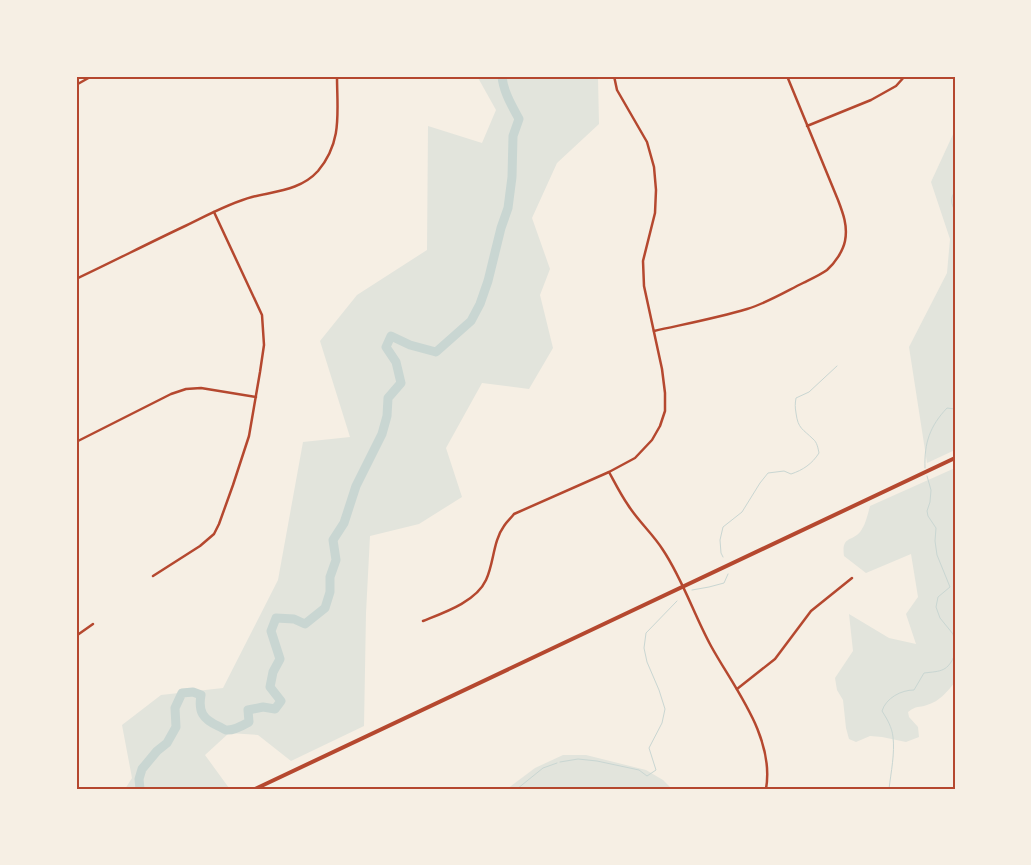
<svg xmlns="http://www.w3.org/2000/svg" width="1031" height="865" viewBox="0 0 1031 865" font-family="Cabin,sans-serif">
<rect width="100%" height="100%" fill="#f6efe4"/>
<!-- green -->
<g fill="#e2e4dc">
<path d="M477,76H597L598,78L599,124L557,163L532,218L550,269L540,295L553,348L529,389L482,383L446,448L462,497L419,524L370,536L366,613L364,726L291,761L258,735L229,733L205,755L229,788L125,789L132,778L122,725L161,695L223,688L278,580L303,442L350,437L320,341L357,295L427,250L428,126L482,143L496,110Z"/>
<path d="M955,130V450L927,463L909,347L947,273L950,239L931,182Z"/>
<path d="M955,468V682C947,692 940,701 927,705C918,708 917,705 908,712L909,717L918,727L919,737L906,742L882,737L870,736L856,742L849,739L846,728L843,700L837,690L835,678L853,651L849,614L889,638L916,644L906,614L918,597L911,554L866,573L844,556C841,534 854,543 862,529C866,523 868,513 870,506Z"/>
<path d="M563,755H586L646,770L663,780L672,789H507L535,768Z"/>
</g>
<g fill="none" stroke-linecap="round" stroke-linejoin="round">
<!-- stream -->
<g stroke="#c9d6d2" stroke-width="1">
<path d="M955,191C950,199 951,203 955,211"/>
<path d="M925,468C924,443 930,426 947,408L955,409"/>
<path d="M927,476L931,490L930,502L927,511L928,516L936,528L935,541L937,555L950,587L938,597L936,607L940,618L953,634L955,642"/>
<path d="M723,557L721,553L720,540L723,527L742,512L760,483L768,473L784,471L791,474C803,470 812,464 819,453C818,448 817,442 813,439C803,429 798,429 796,413C795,407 795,404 796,398L809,392L837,366"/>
<path d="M692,590L709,587L724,583L728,574"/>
<path d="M560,762L578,759L597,761L639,770L647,776L656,770L649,748L662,723L665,709L659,690L647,662L644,648L646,633L677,601"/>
<path d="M484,789H486"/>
<path d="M517,789L543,768L557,763"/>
<path d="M889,789C891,772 895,753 893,737C892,727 887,719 882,711C886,698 901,690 914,690L924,673C941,671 948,672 955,654"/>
</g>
<!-- river -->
<path stroke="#c9d6d2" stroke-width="9" d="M140,789L139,779L142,769L157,751L167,743L176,727L175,708L182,693L193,692L201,695C198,712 203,719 218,726C221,727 223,729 226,730C233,731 242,726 249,722L248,710L263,707L275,709L281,701L270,687L273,672L280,659L271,631L276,618L294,619L305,624L325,608L330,592V577L336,560L333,540L344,523L356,486L382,434L387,416L388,398L401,383L396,362L386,347L391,336L410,345L436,352L471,321L480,304L488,281L501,228L508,208L512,177L513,136L519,119C512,106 503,91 502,76"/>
<!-- minor -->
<g stroke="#b5482f" stroke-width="2.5">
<path d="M76,85L92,76"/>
<path d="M807,126L871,100L896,86L905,76"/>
<path d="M76,279C112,262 147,244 183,227C204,217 229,203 252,197C276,191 301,190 318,171C343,141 337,112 337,76"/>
<path d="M654,331C685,324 717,318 747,309C767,303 785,292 803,283C811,279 820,275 827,270C835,263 843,251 845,241C848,226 843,213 838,200L787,76"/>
<path d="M76,442L171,394L186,389L201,388L256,397"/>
<path d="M609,472C615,483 621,495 628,505C638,521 653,534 663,550C683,580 694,615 711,646C734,688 775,737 766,789"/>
<path d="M153,576L200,546L214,534L219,524L233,485L249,436L260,372L264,345L262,315L214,212"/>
<path d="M423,621C443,613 476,602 486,580C494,563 493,541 504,526C507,521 511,518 514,514L609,472L635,458L652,440L660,426L665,411V393L662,369L644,286L643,261L655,213L656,190L654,167L647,142L617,90L614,76"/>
<path d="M76,636L93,624"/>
<path d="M737,689L775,659L811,611L852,578"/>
</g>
<!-- secondary -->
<path stroke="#b5482f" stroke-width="4" d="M255,789L955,458"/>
</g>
<!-- border -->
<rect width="1031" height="865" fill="none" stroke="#f6efe4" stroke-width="155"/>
<rect x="78" y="78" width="876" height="710" fill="none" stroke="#b5482f" stroke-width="2"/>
</svg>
